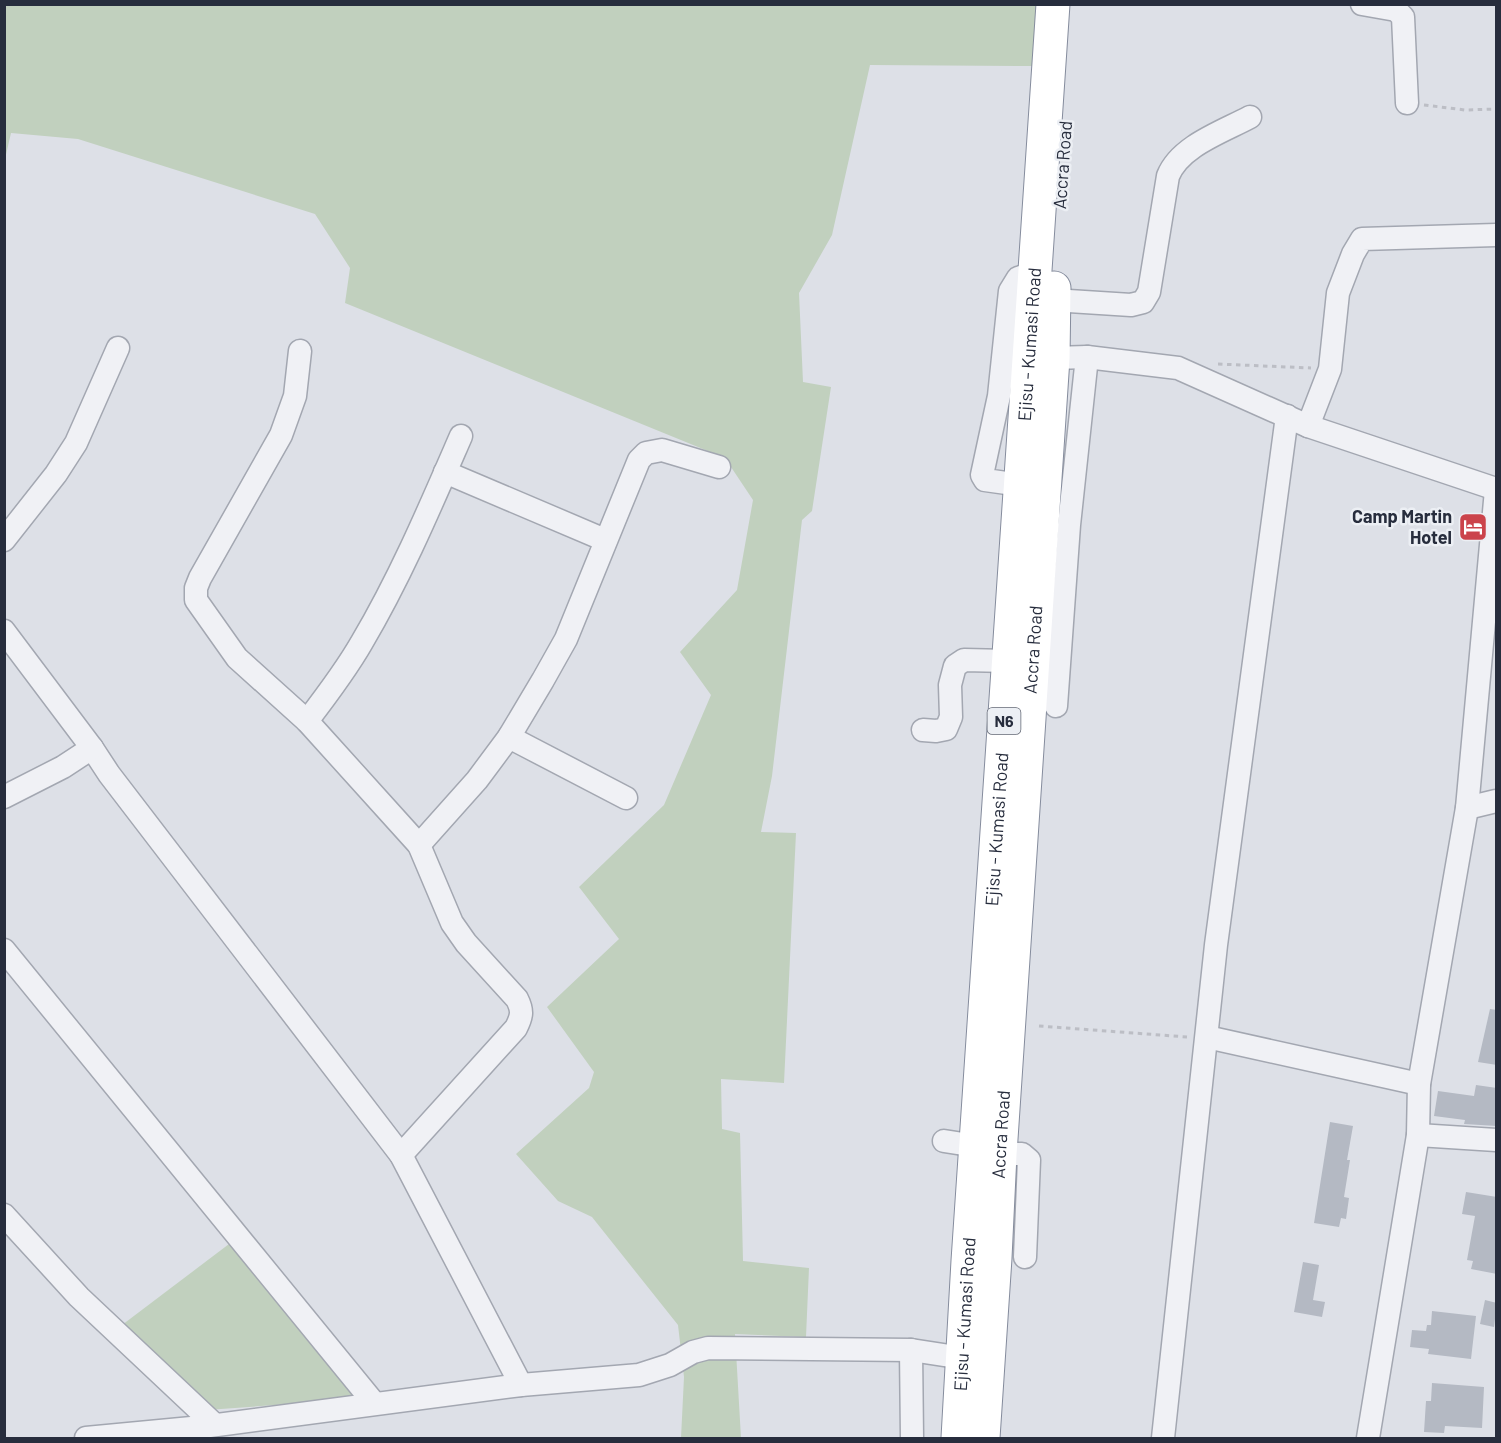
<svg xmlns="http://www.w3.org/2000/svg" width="1501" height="1443" viewBox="0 0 1501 1443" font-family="Barlow,sans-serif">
<rect width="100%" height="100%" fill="#dde0e7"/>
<!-- green -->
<g fill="#c1d0be">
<path d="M5,5H1037L1033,66L870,65L832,235L799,293L803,382L831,387L812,511L802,520L772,776L761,832L796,833L784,1083L721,1079L722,1129L740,1133L743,1261L809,1268L806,1337L735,1334L741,1438H681L684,1377L678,1325L592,1217L558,1201L516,1154L589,1088L594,1072L547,1007L619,939L579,887L664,805L711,695L680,652L737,590L753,500L725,458L345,303L350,268L315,214L78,139L11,133L5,159Z"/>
<path d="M233,1241L356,1399L207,1410L122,1325Z"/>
</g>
<!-- building -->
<g fill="#b4b9c3">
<path d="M1490,1009L1497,1010V1065L1478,1062Z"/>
<path d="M1476,1085L1497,1088V1126L1464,1124L1465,1120L1434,1116L1438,1091L1474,1096Z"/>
<path d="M1330,1122L1353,1126L1347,1160H1350L1344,1197L1349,1198L1346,1219L1341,1218L1339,1227L1314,1223Z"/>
<path d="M1466,1192L1497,1197V1274L1471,1269L1473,1261L1467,1260L1475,1216L1462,1214Z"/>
<path d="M1303,1262L1319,1265L1313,1300L1325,1302L1322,1317L1294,1312Z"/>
<path d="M1485,1300L1497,1303L1494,1327L1480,1324Z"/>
<path d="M1432,1311L1476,1316L1471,1359L1428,1354L1429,1349L1410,1347L1412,1330L1426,1331L1427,1325H1431Z"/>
<path d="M1432,1383L1484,1387L1482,1428L1445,1426L1444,1433L1424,1432L1426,1401H1431Z"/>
</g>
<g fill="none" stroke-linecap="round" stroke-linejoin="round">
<!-- minor casing -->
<g stroke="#a3a7b1" stroke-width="25">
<g id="minor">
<path d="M1362,4L1396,10L1403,17L1407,103"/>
<path d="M1053,300L1131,305L1143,302L1149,292L1168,176C1180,146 1222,132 1250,117"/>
<path d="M300,351L295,396L281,435L200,578L196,588V600L237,658L307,721L419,845L452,923L466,943L517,999C523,1011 522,1016 516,1028L401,1155"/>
<path d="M1053,358L1087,357L1178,368L1308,426L1496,489"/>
<path d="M1308,426L1330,369L1338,293L1353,254L1362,239L1496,235"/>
<path d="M445,472L605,540"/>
<path d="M1020,485L985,480L982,475L999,396L1010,291L1018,278L1034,273"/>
<path d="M4,540L56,474L76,443L118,348"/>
<path d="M4,631L92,748L109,774L401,1155L521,1385"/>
<path d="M1056,706L1069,525L1087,357"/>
<path d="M307,721C327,695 346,670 362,642C401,576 431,505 461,436"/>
<path d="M923,730L936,731L946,729L951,717L950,685L955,666L964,660L1008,661"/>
<path d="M509,737L626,798"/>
<path d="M4,797L63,767L92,748"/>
<path d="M1467,808L1496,801"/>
<path d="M419,845L477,780L509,737L543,680L566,639L639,460L646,453L662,450L719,467"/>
<path d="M4,950L374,1403"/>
<path d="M1207,1037L1419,1084"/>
<path d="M1418,1135L1496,1140"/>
<path d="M944,1141L976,1146"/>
<path d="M1000,1154H1022L1029,1160L1025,1257"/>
<path d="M4,1215L79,1297L215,1425"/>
<path d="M911,1350L912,1438"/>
<path d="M86,1438L202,1427L521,1385L639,1375L670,1365L693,1352L708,1348L911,1350L963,1358"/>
<path d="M1163,1438L1216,945L1287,416"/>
<path d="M1368,1438L1418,1135L1419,1084L1467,808L1496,490"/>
</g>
</g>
<!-- highway casing -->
<g stroke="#858c9d" stroke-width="35">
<g id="highway">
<path id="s1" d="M958,1438L968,1261L1053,4"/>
<path id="s2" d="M983,1438L995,1258L1000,1154L1053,358L1054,288"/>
</g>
</g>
<!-- path -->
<g stroke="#bcbec5" stroke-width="3" stroke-dasharray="4.5 4.5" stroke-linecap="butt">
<path d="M1424,105L1465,110L1496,109"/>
<path d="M1218,364L1311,368"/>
<path d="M1039,1026L1187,1037"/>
</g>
<!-- minor -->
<use href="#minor" stroke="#f0f1f5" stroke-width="22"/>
<!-- highway -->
<use href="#highway" stroke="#fff" stroke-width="33"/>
</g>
<!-- icons -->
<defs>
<g id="hotel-square" transform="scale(1.5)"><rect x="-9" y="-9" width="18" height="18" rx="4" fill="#cb434b" stroke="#eceff4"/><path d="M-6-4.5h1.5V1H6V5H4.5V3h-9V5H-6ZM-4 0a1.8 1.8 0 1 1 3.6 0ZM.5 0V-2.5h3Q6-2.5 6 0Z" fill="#fff"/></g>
</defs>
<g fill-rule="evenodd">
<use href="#hotel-square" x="1473" y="527"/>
</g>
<g text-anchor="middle" stroke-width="5" stroke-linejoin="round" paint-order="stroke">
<!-- shield labels -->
<rect fill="#eceff4" stroke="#626774" stroke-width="1.5" x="987.5" y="708" width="33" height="26" rx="4.5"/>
<g font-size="16" font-weight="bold" fill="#272d3d">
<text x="1004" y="727">N6</text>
</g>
<!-- street labels -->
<g font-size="18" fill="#272d3d" stroke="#eceff4">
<text transform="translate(1063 165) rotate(-86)" y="6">Accra Road</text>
<text dy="6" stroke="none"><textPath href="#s1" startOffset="1096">Ejisu - Kumasi Road</textPath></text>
<text dy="6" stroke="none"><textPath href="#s2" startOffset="790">Accra Road</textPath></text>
<text dy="6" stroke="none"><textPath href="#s1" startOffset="610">Ejisu - Kumasi Road</textPath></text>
<text dy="6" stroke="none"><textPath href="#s2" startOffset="304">Accra Road</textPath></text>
<text dy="6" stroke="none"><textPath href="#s1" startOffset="124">Ejisu - Kumasi Road</textPath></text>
</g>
<!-- poi labels -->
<g font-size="18" font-weight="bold" fill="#272d3d" stroke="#eceff4" text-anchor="end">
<text x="1452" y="523">Camp Martin<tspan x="1452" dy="21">Hotel</tspan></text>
</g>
</g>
<!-- border -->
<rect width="1501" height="1443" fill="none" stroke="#272d3d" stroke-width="12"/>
</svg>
